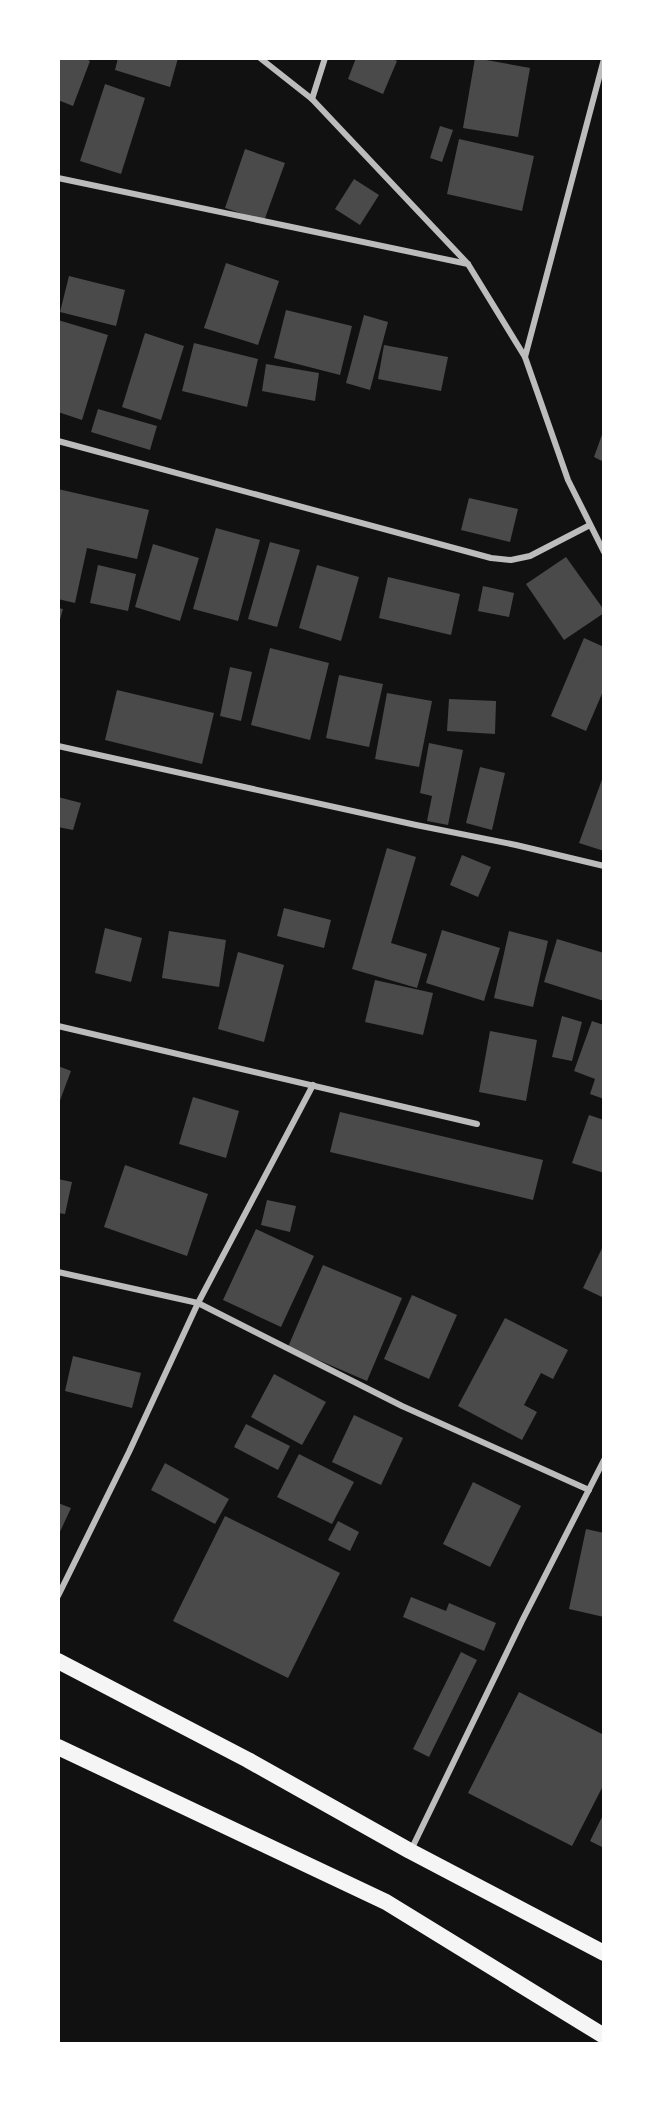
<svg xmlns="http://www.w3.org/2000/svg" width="662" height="2102" viewBox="0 0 662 2102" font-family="'Archivo Narrow',sans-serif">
<rect width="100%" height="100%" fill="#111"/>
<!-- building -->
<g fill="#4a4a4a">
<path d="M58,58H84L90,61L73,106L58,100Z"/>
<path d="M118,58H178L170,87L115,70Z"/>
<path d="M356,58H390L397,61L383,94L348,79Z"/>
<path d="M475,58L530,68L518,137L463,128Z"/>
<path d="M105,84L145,98L121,174L80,161Z"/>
<path d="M440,126L453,130L442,162L430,158Z"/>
<path d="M459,139L534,156L522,211L447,194Z"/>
<path d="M245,149L285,163L264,221L225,208Z"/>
<path d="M354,179L379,195L360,225L335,209Z"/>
<path d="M226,263L279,281L258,345L204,328Z"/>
<path d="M69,276L125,290L116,326L60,312Z"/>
<path d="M286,310L352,326L340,375L274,358Z"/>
<path d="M364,315L388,322L370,390L346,383Z"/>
<path d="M58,320L108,335L82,420L58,412Z"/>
<path d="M145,333L184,346L161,420L122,407Z"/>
<path d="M194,343L258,359L247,407L182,391Z"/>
<path d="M384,345L448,357L441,391L378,379Z"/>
<path d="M266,364L319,373L315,401L262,391Z"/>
<path d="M98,409L157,426L150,450L91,432Z"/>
<path d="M604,429V462L594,457Z"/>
<path d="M58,489L149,510L137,559L87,548L75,603L58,599Z"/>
<path d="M469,498L518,509L510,542L461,530Z"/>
<path d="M216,528L260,540L238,621L193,609Z"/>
<path d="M270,542L300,550L277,627L248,619Z"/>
<path d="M153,544L199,558L180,621L135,607Z"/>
<path d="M566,557L604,610V613L564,640L526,584Z"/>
<path d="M98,565L136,574L128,611L90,603Z"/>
<path d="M317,565L359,577L341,641L299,628Z"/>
<path d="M388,577L460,594L451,635L379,618Z"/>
<path d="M483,586L514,593L509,617L478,611Z"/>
<path d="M58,608L63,609L59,623H58Z"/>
<path d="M584,638L604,647V689L586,731L551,716Z"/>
<path d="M270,648L329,663L310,740L251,725Z"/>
<path d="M230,667L252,672L241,721L220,716Z"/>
<path d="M339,675L383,684L369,747L326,738Z"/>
<path d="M117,690L214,713L202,764L105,740Z"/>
<path d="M387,693L432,701L419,767L375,759Z"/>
<path d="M449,699L496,701L495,734L447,731Z"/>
<path d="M429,743L463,750L448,825L427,821L432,796L420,793Z"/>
<path d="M480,767L505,773L492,830L466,823Z"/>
<path d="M604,774V851L579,843Z"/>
<path d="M58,797L81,803L73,830L58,827Z"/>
<path d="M387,848L416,857L391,943L427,954L417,988L352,969Z"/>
<path d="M462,855L491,867L478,897L450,885Z"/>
<path d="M284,908L331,920L324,948L277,936Z"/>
<path d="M105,928L142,938L131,982L95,973Z"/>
<path d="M442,930L500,948L484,1001L426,983Z"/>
<path d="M169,931L226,940L219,987L162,978Z"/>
<path d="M509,931L548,941L533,1007L494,998Z"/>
<path d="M557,939L604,953V1001L544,982Z"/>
<path d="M238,952L284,965L264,1042L218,1029Z"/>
<path d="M375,980L433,993L423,1035L365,1022Z"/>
<path d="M562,1016L582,1022L572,1061L552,1057Z"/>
<path d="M592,1021L604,1025V1099L590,1094L595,1079L574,1071Z"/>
<path d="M490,1031L537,1040L526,1101L479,1092Z"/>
<path d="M58,1066L71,1071L59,1103H58Z"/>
<path d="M193,1097L239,1111L226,1158L179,1144Z"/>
<path d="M340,1112L543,1160L533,1200L330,1152Z"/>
<path d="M589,1115L604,1120V1173L572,1163Z"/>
<path d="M125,1165L208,1194L187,1256L104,1227Z"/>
<path d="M58,1179L72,1182L65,1214L58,1213Z"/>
<path d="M267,1200L296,1206L290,1232L261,1225Z"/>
<path d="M256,1229L314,1256L281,1327L223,1300Z"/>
<path d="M604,1244V1298L583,1288Z"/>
<path d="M323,1265L402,1298L367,1381L288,1347Z"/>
<path d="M412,1295L457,1315L429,1379L384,1359Z"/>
<path d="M505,1318L568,1350L553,1379L541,1373L524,1405L537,1412L522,1440L458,1406Z"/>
<path d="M73,1356L141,1373L132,1408L65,1391Z"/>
<path d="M274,1374L326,1402L302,1445L251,1417Z"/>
<path d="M354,1415L403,1438L381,1485L332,1462Z"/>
<path d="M246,1424L290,1446L278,1470L234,1447Z"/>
<path d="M299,1454L354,1482L332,1524L277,1497Z"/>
<path d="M165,1463L229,1499L215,1524L151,1490Z"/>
<path d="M473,1482L521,1506L490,1567L443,1544Z"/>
<path d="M58,1503L71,1508L58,1536Z"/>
<path d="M225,1516L340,1573L288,1678L173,1621Z"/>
<path d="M338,1521L359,1532L350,1551L328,1540Z"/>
<path d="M586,1529L604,1533V1617L569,1609Z"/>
<path d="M411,1597L446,1611L449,1603L496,1623L484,1651L403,1617Z"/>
<path d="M461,1652L477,1660L429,1757L413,1749Z"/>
<path d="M519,1692L604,1735V1784L572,1846L468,1793Z"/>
<path d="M604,1813V1848L590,1841Z"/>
</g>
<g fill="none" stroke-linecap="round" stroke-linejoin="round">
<!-- minor -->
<g stroke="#bcbcbc" stroke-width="6">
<path d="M260,58L312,99L468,264L525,357L568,480L604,552"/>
<path d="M312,99L325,58"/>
<path d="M58,178L468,264"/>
<path d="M525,357L604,59"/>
<path d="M58,441L491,558L511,560L530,556L590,525"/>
<path d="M58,746L416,825L516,845L604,866"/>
<path d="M58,1026L477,1124"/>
<path d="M58,1272L198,1303L402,1406L589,1490"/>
<path d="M58,1596L129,1452L198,1303L313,1085"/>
<path d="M411,1850L522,1621L604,1460"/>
</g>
<!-- trunk -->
<g stroke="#f5f5f5" stroke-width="16">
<path d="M58,1661L248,1760L410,1851L604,1953"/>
<path d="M58,1747L386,1902L604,2036"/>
</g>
</g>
<!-- border -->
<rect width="662" height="2102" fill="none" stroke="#ffffff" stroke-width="120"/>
</svg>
